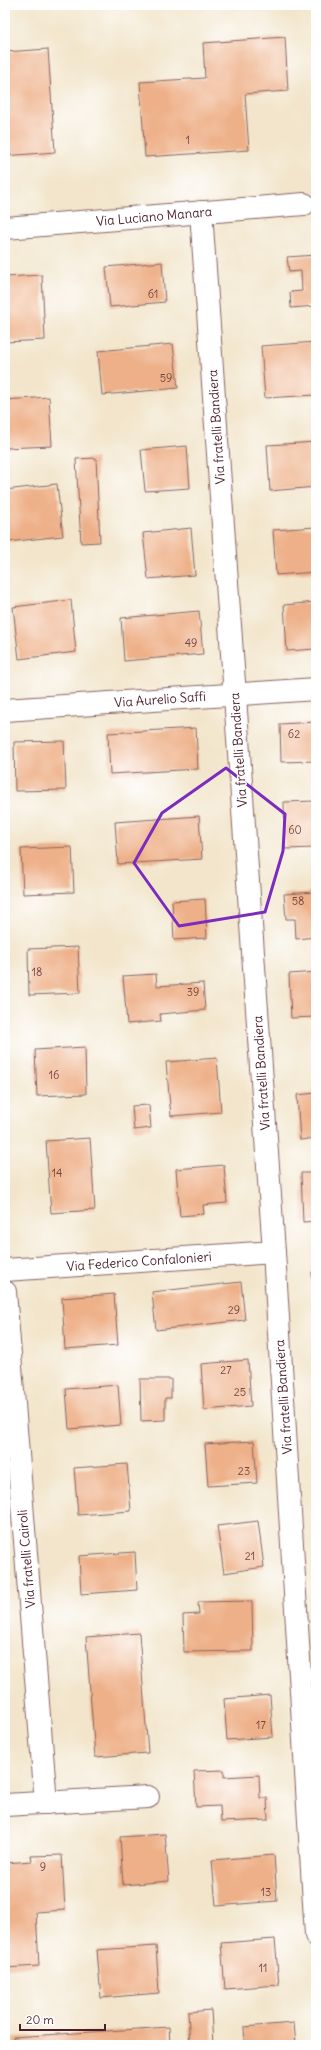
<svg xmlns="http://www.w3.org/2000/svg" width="321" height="2050" viewBox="0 0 321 2050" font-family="Delius,sans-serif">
<rect width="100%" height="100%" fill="#fff"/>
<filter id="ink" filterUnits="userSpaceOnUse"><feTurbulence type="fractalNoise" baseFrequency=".025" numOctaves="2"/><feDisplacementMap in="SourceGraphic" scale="8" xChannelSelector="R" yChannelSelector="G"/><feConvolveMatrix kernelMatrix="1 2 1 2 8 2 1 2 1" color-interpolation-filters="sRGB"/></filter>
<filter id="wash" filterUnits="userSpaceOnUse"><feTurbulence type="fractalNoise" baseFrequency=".012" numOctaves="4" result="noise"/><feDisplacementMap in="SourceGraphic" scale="16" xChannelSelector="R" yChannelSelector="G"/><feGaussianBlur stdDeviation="0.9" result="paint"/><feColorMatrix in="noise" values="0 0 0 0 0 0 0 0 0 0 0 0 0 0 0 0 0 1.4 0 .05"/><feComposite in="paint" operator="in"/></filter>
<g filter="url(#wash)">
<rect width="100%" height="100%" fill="#f2e5cb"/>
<g id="blocks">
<!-- building -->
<g fill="#eeb088">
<path d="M285,37L288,91L245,94L249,150L145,157L140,82L205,78L203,43Z"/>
<path d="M48,49L55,152L5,156V52Z"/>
<path d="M316,255V306L291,308L290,292L302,291L301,271L289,272L287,257Z"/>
<path d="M162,262L165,302L110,307L106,267Z"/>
<path d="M42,275L45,340L5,342V277Z"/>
<path d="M316,342V395L265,398L261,346Z"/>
<path d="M173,344L178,388L102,395L98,351Z"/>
<path d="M49,397L52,446L5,448V400Z"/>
<path d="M316,442V487L270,491L267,445Z"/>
<path d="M187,446L190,488L145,491L141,450Z"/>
<path d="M96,458L100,542L81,543L76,459Z"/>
<path d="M57,484L63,536L7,542L5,490Z"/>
<path d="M316,527V572L276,575L273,530Z"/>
<path d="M191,528L195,575L148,579L143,533Z"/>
<path d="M71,600L76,652L19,659L13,607Z"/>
<path d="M316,602V649L287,651L284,605Z"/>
<path d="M199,611L203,654L124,661L121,618Z"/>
<path d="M316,722V761L281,762L280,724Z"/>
<path d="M196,728L198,769L110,774L108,733Z"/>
<path d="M64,741L66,790L15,791L14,742Z"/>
<path d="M316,801V848L285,849L284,802Z"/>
<path d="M199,816L202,859L118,864L115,822Z"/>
<path d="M72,847L74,892L23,894L21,849Z"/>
<path d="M316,892V937L296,939L295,919H286L284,894Z"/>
<path d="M205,899L207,938L174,940L172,901Z"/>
<path d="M78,947L80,993L29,995L28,949Z"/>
<path d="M316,972V1017L291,1018L289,974Z"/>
<path d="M156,974L157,986L203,983L205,1010L160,1014L161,1021L127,1024L123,976Z"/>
<path d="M85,1047L86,1094L37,1096L35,1050Z"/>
<path d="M217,1058L221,1112L171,1116L166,1062Z"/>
<path d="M316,1093V1138L300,1140L297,1095Z"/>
<path d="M149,1105L151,1128L134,1130L132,1106Z"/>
<path d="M90,1138L95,1210L51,1213L46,1141Z"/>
<path d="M224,1165L227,1203L203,1205L204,1214L180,1216L176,1169Z"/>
<path d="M301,1173H316V1221L303,1222Z"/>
<path d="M316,1271V1310H314L312,1272Z"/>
<path d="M241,1282L245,1320L156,1330L152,1292Z"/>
<path d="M114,1294L118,1345L65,1349L62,1298Z"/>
<path d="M248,1360L251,1406L204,1410L201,1364Z"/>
<path d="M140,1379H171V1398H165V1420L141,1421Z"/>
<path d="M118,1385L121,1425L69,1429L66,1389Z"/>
<path d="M254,1441L257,1483L208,1486L205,1444Z"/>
<path d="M127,1464L131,1511L78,1515L74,1468Z"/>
<path d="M258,1521L264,1567L224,1573L217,1526Z"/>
<path d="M135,1552L137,1590L81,1594L79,1556Z"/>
<path d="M252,1601L253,1651L184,1652L183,1615L199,1614L198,1602Z"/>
<path d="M139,1633L148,1753L95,1757L86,1637Z"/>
<path d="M270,1695L273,1737L227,1740L224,1699Z"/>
<path d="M224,1770V1777L259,1775L260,1798H267L268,1820L221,1822L220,1806L196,1807L194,1771Z"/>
<path d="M165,1834L169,1881L123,1885L120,1837Z"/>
<path d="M62,1855L65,1910L36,1912L39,1966L5,1968V1863L32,1861L31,1856Z"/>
<path d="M274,1855L277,1901L216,1906L212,1860Z"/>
<path d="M275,1939L279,1985L225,1989L221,1943Z"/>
<path d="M156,1946L159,1993L101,1998L97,1950Z"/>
<path d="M211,2010L213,2045H190L188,2012Z"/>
<path d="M294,2023L296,2045H245L244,2027Z"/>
<path d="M169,2027L170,2045H13V2037Z"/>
</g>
</g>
</g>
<g filter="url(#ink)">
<use href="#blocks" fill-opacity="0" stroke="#856463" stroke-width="1"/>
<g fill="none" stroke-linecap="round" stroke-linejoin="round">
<!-- minor casing -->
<g stroke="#856463" stroke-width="24">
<g id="minor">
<path d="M201,212L274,1252L316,1935"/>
<path d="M5,228L304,204"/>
<path d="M5,710L316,689"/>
<path d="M5,1270L274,1252"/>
<path d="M5,1292L46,1803"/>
<path d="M5,1805L148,1797"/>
</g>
</g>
<!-- minor -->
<use href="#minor" stroke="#fff" stroke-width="22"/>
</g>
</g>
<!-- marked area -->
<path fill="none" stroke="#7b2cbf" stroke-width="3" stroke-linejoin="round" d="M226,768L285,814L283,851L265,912L179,926L134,863L162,813Z"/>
<g text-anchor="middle" stroke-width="3" stroke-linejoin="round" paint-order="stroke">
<!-- number labels -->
<g font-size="11" fill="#734342">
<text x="188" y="144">1</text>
<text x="153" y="298">61</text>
<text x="166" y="382">59</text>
<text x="191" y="647">49</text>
<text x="294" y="738">62</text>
<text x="295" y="834">60</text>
<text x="298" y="905">58</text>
<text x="37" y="976">18</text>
<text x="193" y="996">39</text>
<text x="54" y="1079">16</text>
<text x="57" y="1177">14</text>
<text x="234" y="1314">29</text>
<text x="226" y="1374">27</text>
<text x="240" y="1396">25</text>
<text x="244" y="1475">23</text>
<text x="250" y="1560">21</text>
<text x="261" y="1729">17</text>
<text x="43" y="1871">9</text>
<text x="266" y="1896">13</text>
<text x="263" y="1972">11</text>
</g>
<!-- street labels -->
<g font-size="13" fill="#4a1f2b" stroke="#fff">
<text transform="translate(154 216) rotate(-5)" y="5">Via Luciano Manara</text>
<text transform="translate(216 427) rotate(-94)" y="5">Via fratelli Bandiera</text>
<text transform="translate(160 699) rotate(-4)" y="5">Via Aurelio Saffi</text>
<text transform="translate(238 750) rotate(-94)" y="5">Via fratelli Bandiera</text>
<text transform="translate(261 1073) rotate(-94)" y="5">Via fratelli Bandiera</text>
<text transform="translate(139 1261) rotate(-4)" y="5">Via Federico Confalonieri</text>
<text transform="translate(283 1397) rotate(-94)" y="5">Via fratelli Bandiera</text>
<text transform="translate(26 1559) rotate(-95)" y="5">Via fratelli Cairoli</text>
</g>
</g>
<!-- margin -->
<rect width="321" height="2050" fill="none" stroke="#fff" stroke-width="20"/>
<!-- scale -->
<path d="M20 2024v6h85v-6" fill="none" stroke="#4a1f2b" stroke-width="2"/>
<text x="26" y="2024" font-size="12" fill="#4a1f2b" stroke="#ffffff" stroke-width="3" paint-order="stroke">20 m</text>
</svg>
